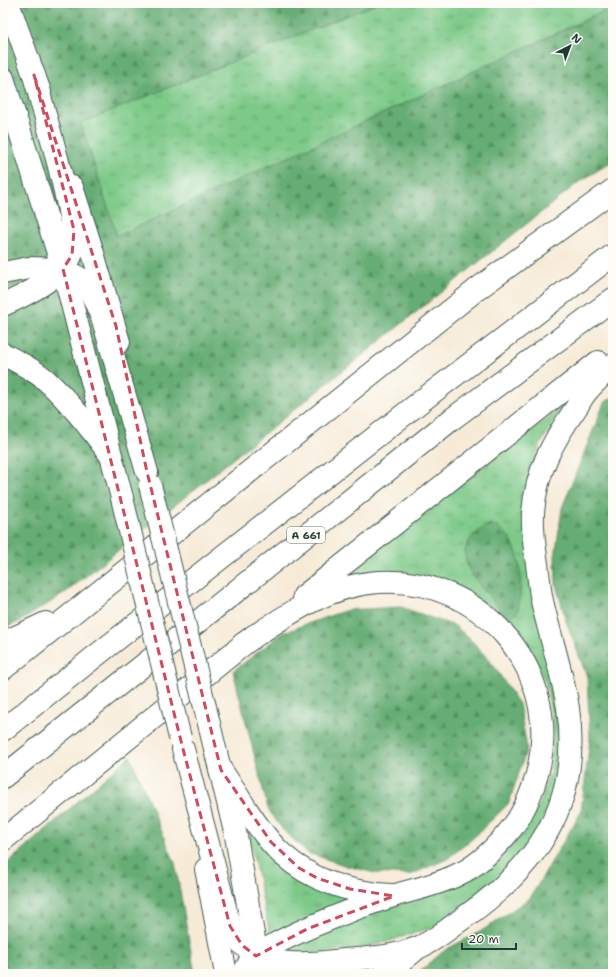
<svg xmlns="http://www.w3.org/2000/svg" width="616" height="977" viewBox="0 0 616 977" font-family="'Shantell Sans',sans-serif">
<defs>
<pattern id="grass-tufts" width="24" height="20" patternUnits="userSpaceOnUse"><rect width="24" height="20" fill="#7dc988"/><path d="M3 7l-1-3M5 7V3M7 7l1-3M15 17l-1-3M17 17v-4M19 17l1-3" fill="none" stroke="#66a470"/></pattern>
<pattern id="forest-firs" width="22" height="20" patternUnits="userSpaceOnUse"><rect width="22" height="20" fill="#66ad74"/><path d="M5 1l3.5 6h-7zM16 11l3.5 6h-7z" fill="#538e60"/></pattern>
</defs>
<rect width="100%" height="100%" fill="#fdfcf7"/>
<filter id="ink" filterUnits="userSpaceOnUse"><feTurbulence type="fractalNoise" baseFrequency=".025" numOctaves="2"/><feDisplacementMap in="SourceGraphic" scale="8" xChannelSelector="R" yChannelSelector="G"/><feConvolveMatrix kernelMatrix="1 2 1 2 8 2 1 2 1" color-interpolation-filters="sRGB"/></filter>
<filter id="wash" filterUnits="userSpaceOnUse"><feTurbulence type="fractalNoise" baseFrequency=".012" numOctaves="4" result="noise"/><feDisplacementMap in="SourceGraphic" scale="16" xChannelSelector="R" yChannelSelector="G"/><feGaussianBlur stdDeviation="0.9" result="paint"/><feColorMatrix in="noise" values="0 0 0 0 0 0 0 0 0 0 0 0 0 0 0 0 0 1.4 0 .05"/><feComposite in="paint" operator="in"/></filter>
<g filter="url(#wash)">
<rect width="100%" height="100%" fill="#f7ebd8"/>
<!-- grass -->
<g fill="url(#grass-tufts)" stroke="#4e835e" fill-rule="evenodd">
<path d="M378,3H613V7L117,237L80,123Z"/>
<path d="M562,407L539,447L529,477L560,729V761L555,789L540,826L527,849L501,878L432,927L412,934L379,944L349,950L287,954L285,951L305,936L444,889L483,873L518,839L540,804L551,770L554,730L547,687L532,652L513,627L495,611L472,595L448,582L405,572L384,571L335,580ZM479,530L504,614L492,598Z"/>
<path d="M252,830L361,898L270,934L249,835Z"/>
<path d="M379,965L371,974H282L283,973Z"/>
</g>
<!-- forest -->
<g fill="url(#forest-firs)" stroke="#427554">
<path d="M3,3H378L81,123L117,236L613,7V161L579,182L65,593L19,622L3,628Z"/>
<path d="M613,397V974H417L445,950L483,930L530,898L581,812L590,739L587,677L566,621L556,585L555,557L562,508L604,403Z"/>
<path d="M490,524C524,534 524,585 517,613L509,617L504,614C481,584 437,552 490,524Z"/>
<path d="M401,607L455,626L474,643L494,666L519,704L527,748L509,803L471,840L447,859L410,875L375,873L347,866L308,853L283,830L268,809L233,671L283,633L315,621L347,610Z"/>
<path d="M130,756L175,863L195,974H3V867Z"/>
</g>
</g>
<g filter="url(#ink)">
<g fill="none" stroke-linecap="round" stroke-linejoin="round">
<!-- secondary casing -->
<g stroke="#3f574d" stroke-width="24">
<g id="secondary">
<path d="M8,3L40,92"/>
<path d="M3,78L63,269L122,498"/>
<path d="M72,187L93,253L119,342"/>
<path d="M205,707L236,836L260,974"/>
<path d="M206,869L226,974"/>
</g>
</g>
<!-- motorway casing -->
<g stroke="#3f574d" stroke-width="24">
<g id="motorway">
<path d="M3,273L29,268L63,269L83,280L90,290L103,320L147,472"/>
<path d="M3,305C24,296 62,277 71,256C82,231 42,107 34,75"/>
<path d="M3,354C18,362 35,370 47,381C71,403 92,430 111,456"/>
<path d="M304,596L598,362"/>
<path d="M3,643L46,623"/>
<path d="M243,644C285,616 327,585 379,582C480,576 560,667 539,766C533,792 524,815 506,835C493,850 477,866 459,874C438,885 415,889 393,896C364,905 265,941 249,963C247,966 245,970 244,974"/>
<path d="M3,669L476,290L613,190"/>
<path d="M3,730L93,658L433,392L613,255"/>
<path d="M183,749L230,926C249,967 295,966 334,961C361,958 391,958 417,948C433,942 448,929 462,919C537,867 582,804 568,708C562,670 549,634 541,596C539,583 538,570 536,557C534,542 532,528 533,513C536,471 553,441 576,408C580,402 583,395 588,390C596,381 605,373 613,365"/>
<path d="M221,770C238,795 260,834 282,854C312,881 351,893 391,895"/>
<path d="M3,777L452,419L613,299"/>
<path d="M3,840L255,635"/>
<path d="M386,974L414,951"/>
</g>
</g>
<!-- secondary -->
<use href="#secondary" stroke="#fff" stroke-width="22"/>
<!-- motorway -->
<use href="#motorway" stroke="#fff" stroke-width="22"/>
<!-- secondary-bridge casing -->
<g stroke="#3f574d" stroke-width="24" stroke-linecap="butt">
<g id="secondary-bridge">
<path d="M150,485L205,707"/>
<path d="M122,498L180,738"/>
</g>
</g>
<!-- secondary-bridge -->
<use href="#secondary-bridge" stroke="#fff" stroke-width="22"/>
</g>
</g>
<!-- marked area -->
<path fill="none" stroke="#d1495b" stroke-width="3" stroke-dasharray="8 5" stroke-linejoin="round" d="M34,75L116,326L147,472L221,770L271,842L299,868L317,878L350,889L394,896L307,929L256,956L242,945L230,926L183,749L63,269L72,255L74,230Z"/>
<g text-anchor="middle" stroke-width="3" stroke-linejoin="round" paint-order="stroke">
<!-- shield labels -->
<rect fill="#fdfcf7" stroke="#62766e" stroke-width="1" x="287" y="527" width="38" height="16" rx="3"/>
<g font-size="10" font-weight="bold" fill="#1f3d34">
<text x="306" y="539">A 661</text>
</g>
</g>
<!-- margin -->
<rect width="616" height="977" fill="none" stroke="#fdfcf7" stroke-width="16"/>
<!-- north arrow -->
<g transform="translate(570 46) rotate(42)" stroke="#fdfcf7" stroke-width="3" paint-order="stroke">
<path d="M0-3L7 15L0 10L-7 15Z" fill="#1f3d34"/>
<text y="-6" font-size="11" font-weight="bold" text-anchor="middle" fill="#1f3d34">N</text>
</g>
<!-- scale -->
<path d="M462 943v6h54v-6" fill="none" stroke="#1f3d34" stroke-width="2"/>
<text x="468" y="943" font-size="12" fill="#1f3d34" stroke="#fdfcf7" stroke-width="3" paint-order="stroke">20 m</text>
</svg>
